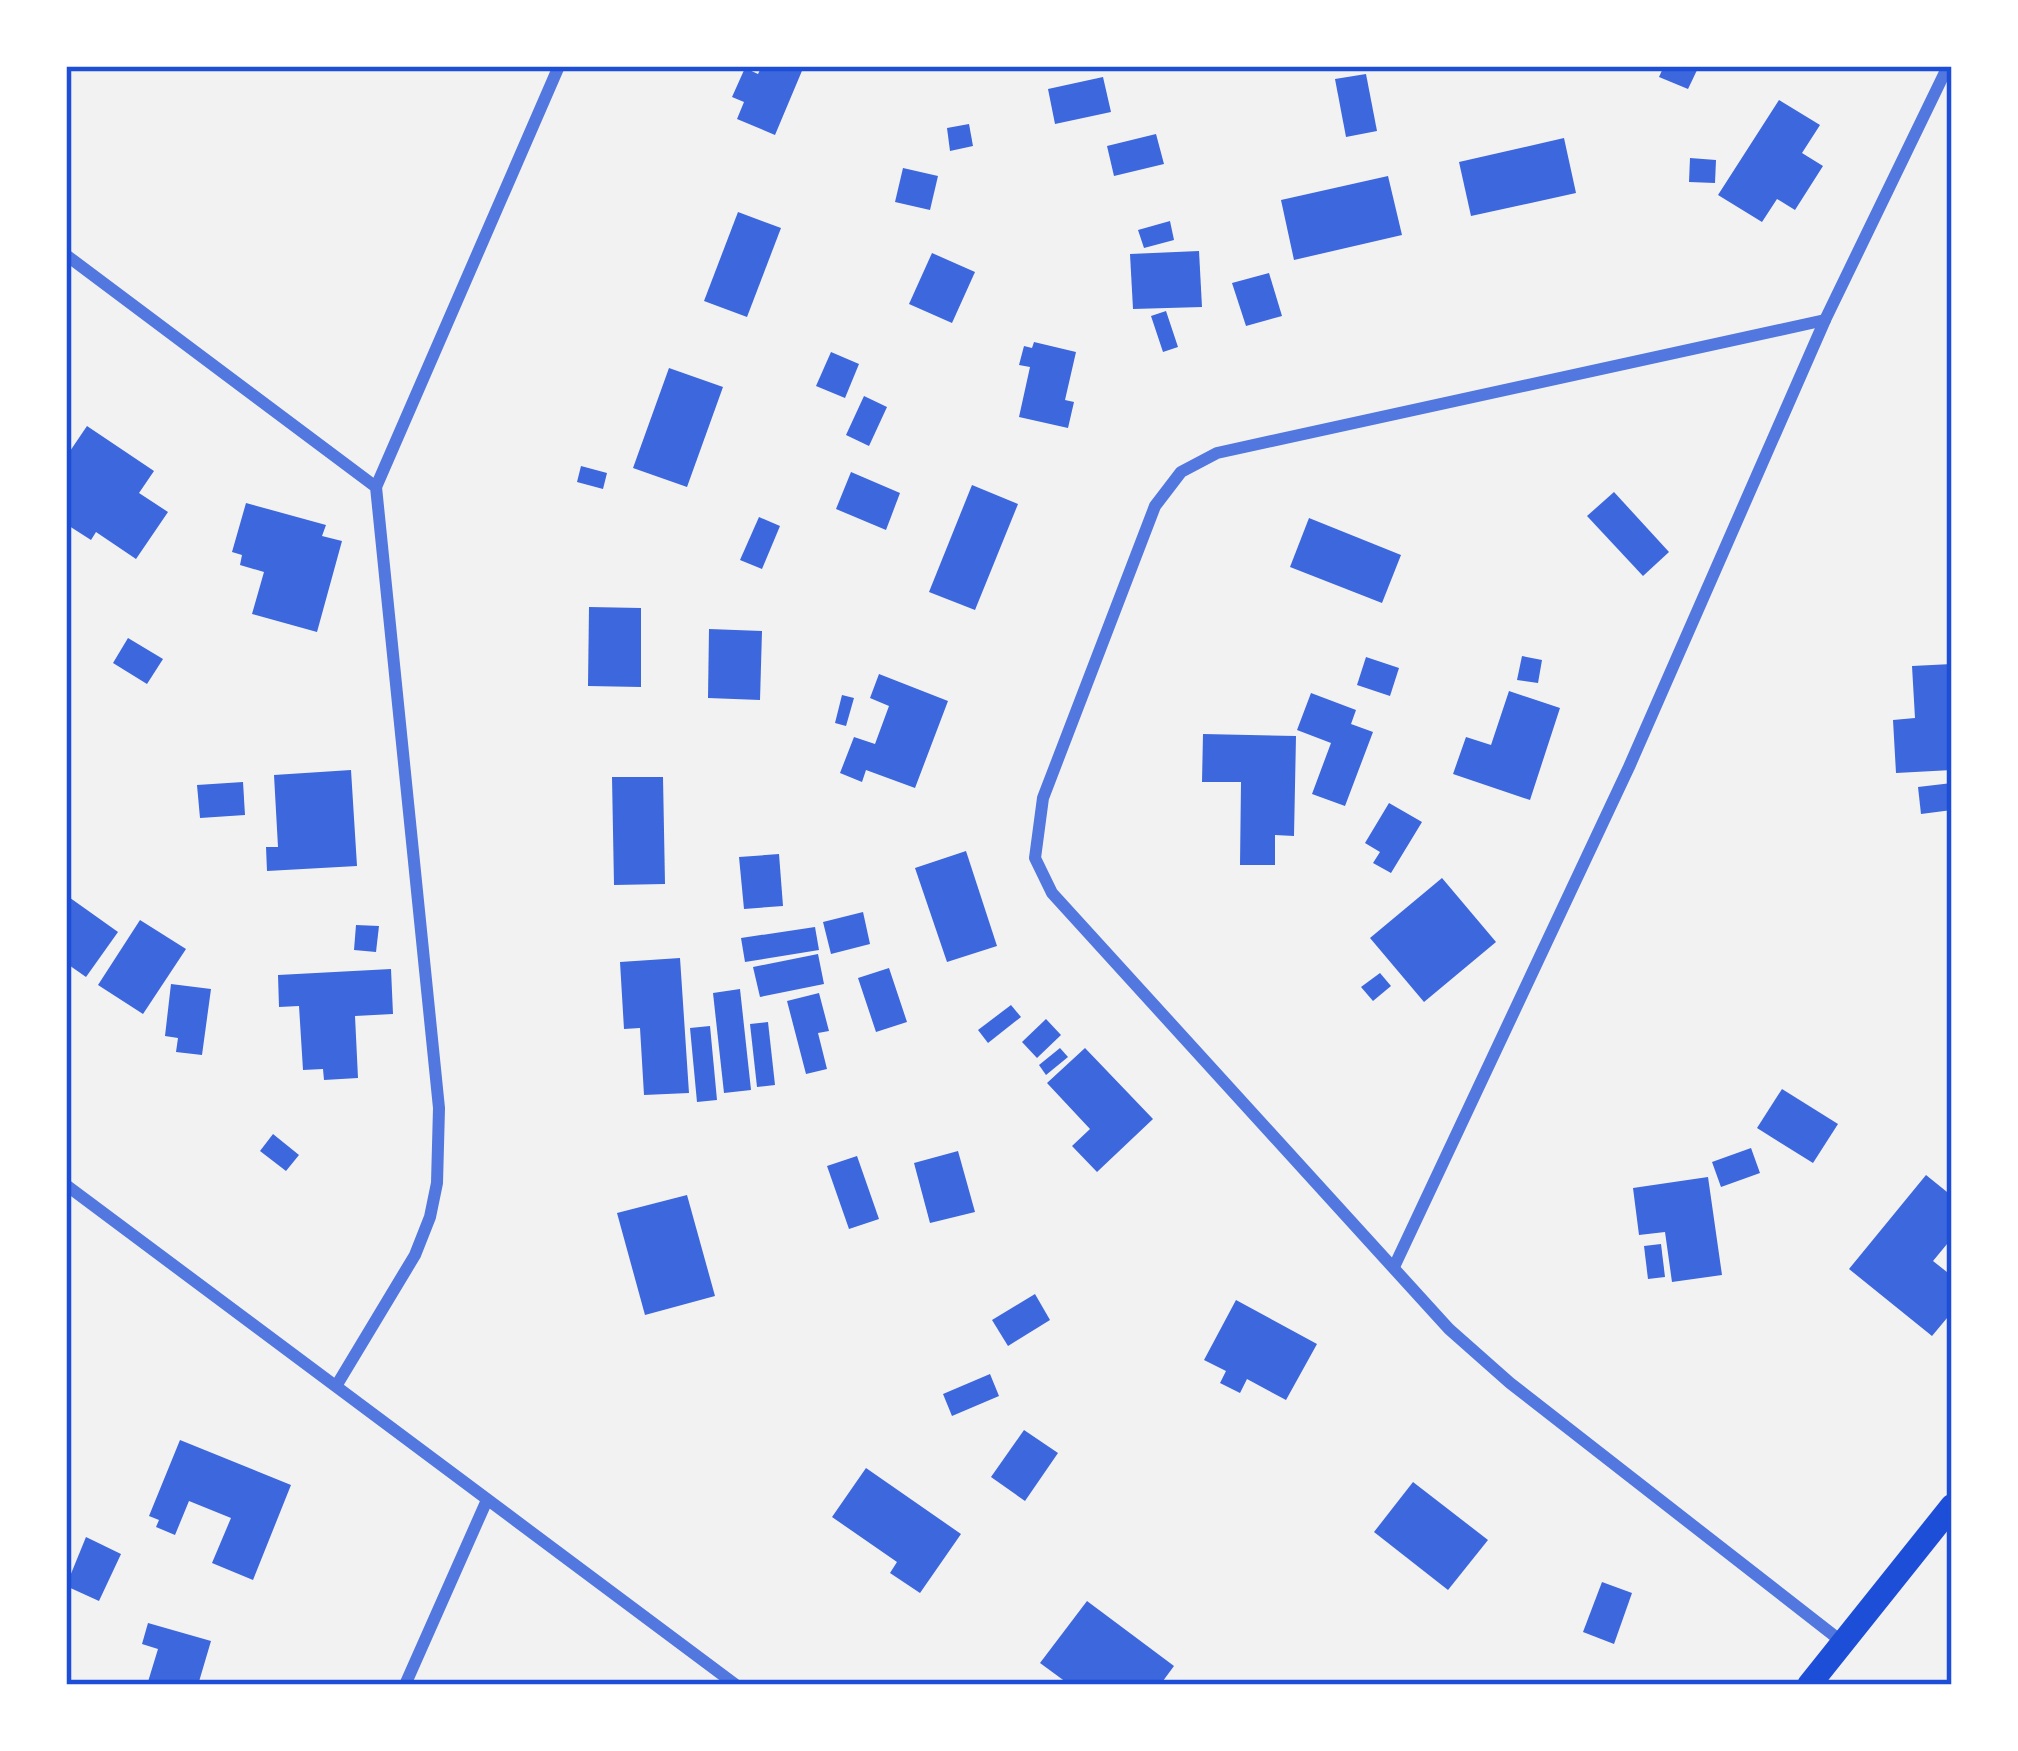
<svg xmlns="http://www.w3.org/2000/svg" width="2018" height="1751" viewBox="0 0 2018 1751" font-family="Signika,sans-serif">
<rect width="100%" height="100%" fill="#f2f2f2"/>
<!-- building -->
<g fill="#3d67dc">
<path d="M762,66H804L775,135L737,119L744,102L732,97L745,68L758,74Z"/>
<path d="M1664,66H1699L1688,89L1659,77Z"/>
<path d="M1366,74L1377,131L1346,137L1335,79Z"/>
<path d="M1103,77L1111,112L1055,124L1048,89Z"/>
<path d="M1779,100L1820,125L1802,153L1823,166L1795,210L1777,199L1762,222L1718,195Z"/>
<path d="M969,124L973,146L950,151L947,128Z"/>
<path d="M1156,134L1164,164L1114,176L1107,146Z"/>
<path d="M1564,138L1576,193L1471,216L1459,162Z"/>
<path d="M1690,158L1716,160L1715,183L1689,182Z"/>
<path d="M903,168L938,176L930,210L895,202Z"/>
<path d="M1388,176L1402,235L1294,260L1281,200Z"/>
<path d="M738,212L781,228L747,317L704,301Z"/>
<path d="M1170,221L1174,240L1144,248L1138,230Z"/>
<path d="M1199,251L1202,307L1133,309L1130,254Z"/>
<path d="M932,253L975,272L952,323L909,304Z"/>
<path d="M1269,273L1282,316L1246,326L1232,283Z"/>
<path d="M1166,311L1178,347L1163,352L1151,316Z"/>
<path d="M1034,342L1076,352L1065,400L1074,402L1068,428L1019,417L1030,367L1019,365L1024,346L1032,348Z"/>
<path d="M831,352L859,364L845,398L816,386Z"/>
<path d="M669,368L723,387L687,487L633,468Z"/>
<path d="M864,396L887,407L869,446L846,435Z"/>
<path d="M87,426L154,471L139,493L168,512L136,559L96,532L91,540L66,524V457Z"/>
<path d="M581,466L607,473L603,489L577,482Z"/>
<path d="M851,472L900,493L886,530L836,509Z"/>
<path d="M972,485L1018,504L975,610L929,592Z"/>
<path d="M1614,492L1669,552L1643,576L1587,516Z"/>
<path d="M246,503L326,525L322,536L342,541L317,632L252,614L264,572L240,565L242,555L232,552Z"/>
<path d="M759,517L780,526L762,569L740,560Z"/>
<path d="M1309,518L1401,555L1382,603L1290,567Z"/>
<path d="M589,607L641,608V687L588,686Z"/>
<path d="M709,629L762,631L760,700L708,698Z"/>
<path d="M128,638L163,659L147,684L113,663Z"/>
<path d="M1522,656L1542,660L1538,683L1517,680Z"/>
<path d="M1366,657L1399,668L1390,696L1357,685Z"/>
<path d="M1952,664V770L1896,773L1893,720L1915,718L1912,666Z"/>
<path d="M879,674L948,701L915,788L866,770L862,782L840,773L854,737L875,744L889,706L870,698Z"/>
<path d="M1509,691L1560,708L1530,800L1453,774L1466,737L1491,745Z"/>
<path d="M1311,693L1356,710L1351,724L1373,732L1345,806L1312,794L1331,743L1297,730Z"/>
<path d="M842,695L854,698L846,726L835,723Z"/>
<path d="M1203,734L1296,736L1294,836L1275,835V865H1240L1241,782H1202Z"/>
<path d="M351,770L357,866L267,871L266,847H278L274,775Z"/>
<path d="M612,777H663L665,884L614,885Z"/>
<path d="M243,782L245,815L200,818L197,785Z"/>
<path d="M1952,783V810L1921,814L1918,787Z"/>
<path d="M1389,803L1422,822L1391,873L1373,863L1380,852L1365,843Z"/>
<path d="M966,851L997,946L947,962L915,868Z"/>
<path d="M779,854L783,906L744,909L739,857Z"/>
<path d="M1442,878L1496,942L1424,1002L1370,938Z"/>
<path d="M66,895L118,932L86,977L66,963Z"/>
<path d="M863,912L870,944L831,954L823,922Z"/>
<path d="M140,920L186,949L143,1014L98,985Z"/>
<path d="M356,925L379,926L376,952L354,950Z"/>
<path d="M815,927L819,950L745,962L741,938Z"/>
<path d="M818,954L824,984L760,997L753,967Z"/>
<path d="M680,958L689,1093L644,1095L640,1028L624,1029L620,962Z"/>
<path d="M889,968L907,1022L876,1032L858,978Z"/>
<path d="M391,969L393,1014L355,1016L358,1078L324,1080L323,1069L303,1070L299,1006L279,1007L278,975Z"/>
<path d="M1380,973L1391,986L1373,1001L1361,987Z"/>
<path d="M171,984L211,989L202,1055L176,1052L178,1038L165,1036Z"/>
<path d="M740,989L751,1090L724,1093L713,993Z"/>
<path d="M819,993L829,1031L818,1033L827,1069L806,1074L787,1001Z"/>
<path d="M1011,1005L1021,1017L988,1043L978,1030Z"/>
<path d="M1046,1019L1061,1035L1037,1058L1022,1042Z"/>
<path d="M768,1022L775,1085L757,1087L750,1024Z"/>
<path d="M710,1026L717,1100L697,1102L690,1028Z"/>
<path d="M1060,1048L1068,1057L1046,1075L1039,1065Z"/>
<path d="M1085,1048L1153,1119L1097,1172L1072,1146L1090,1129L1047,1083Z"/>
<path d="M1782,1089L1838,1124L1813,1163L1757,1128Z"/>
<path d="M273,1134L299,1155L286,1171L260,1151Z"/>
<path d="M1751,1148L1760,1173L1721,1187L1712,1162Z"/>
<path d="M958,1151L975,1212L930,1223L914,1163Z"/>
<path d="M857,1156L879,1219L849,1229L827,1166Z"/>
<path d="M1926,1175L1952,1196V1238L1933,1261L1952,1276V1312L1932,1336L1849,1269Z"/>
<path d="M1708,1177L1722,1275L1672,1282L1665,1232L1639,1235L1633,1188Z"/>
<path d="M687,1195L715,1296L645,1315L617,1213Z"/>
<path d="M1661,1244L1665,1277L1648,1279L1644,1246Z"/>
<path d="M1035,1294L1050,1320L1008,1346L992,1320Z"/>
<path d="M1236,1300L1317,1344L1286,1400L1247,1379L1240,1393L1220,1383L1226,1371L1204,1360Z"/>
<path d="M990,1374L999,1396L952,1416L943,1394Z"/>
<path d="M1024,1430L1058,1453L1025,1501L991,1477Z"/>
<path d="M180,1440L291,1485L253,1580L212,1563L231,1518L189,1501L175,1535L156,1527L159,1520L149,1516Z"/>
<path d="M866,1468L961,1534L920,1593L890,1573L897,1562L832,1517Z"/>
<path d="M1413,1482L1488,1540L1448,1590L1374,1532Z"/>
<path d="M86,1537L121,1554L99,1601L66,1586Z"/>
<path d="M1602,1582L1632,1593L1614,1644L1583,1632Z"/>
<path d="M1087,1601L1174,1666L1160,1685H1070L1040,1663Z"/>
<path d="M148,1623L211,1641L198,1685H147L158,1649L142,1644Z"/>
</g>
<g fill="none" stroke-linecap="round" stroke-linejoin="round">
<!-- minor -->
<g stroke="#5277de" stroke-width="12">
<path d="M66,255L376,487L439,1108L437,1183L430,1217L415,1255L338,1383"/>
<path d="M1825,320L1217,453L1181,472L1155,506L1043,798L1035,858L1052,893L1449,1329L1510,1383L1841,1641"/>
<path d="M376,487L559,66"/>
<path d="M66,1185L736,1685"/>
<path d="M1394,1267L1629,767L1825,320L1948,66"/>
<path d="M405,1685L487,1500"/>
</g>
<!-- secondary -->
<path stroke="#1d4ed8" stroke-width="24" d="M1809,1685L1952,1506"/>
</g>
<!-- border -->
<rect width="2018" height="1751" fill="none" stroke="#ffffff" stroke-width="138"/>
<rect x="69" y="69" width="1880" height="1613" fill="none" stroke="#1d4ed8" stroke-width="4.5"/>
</svg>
